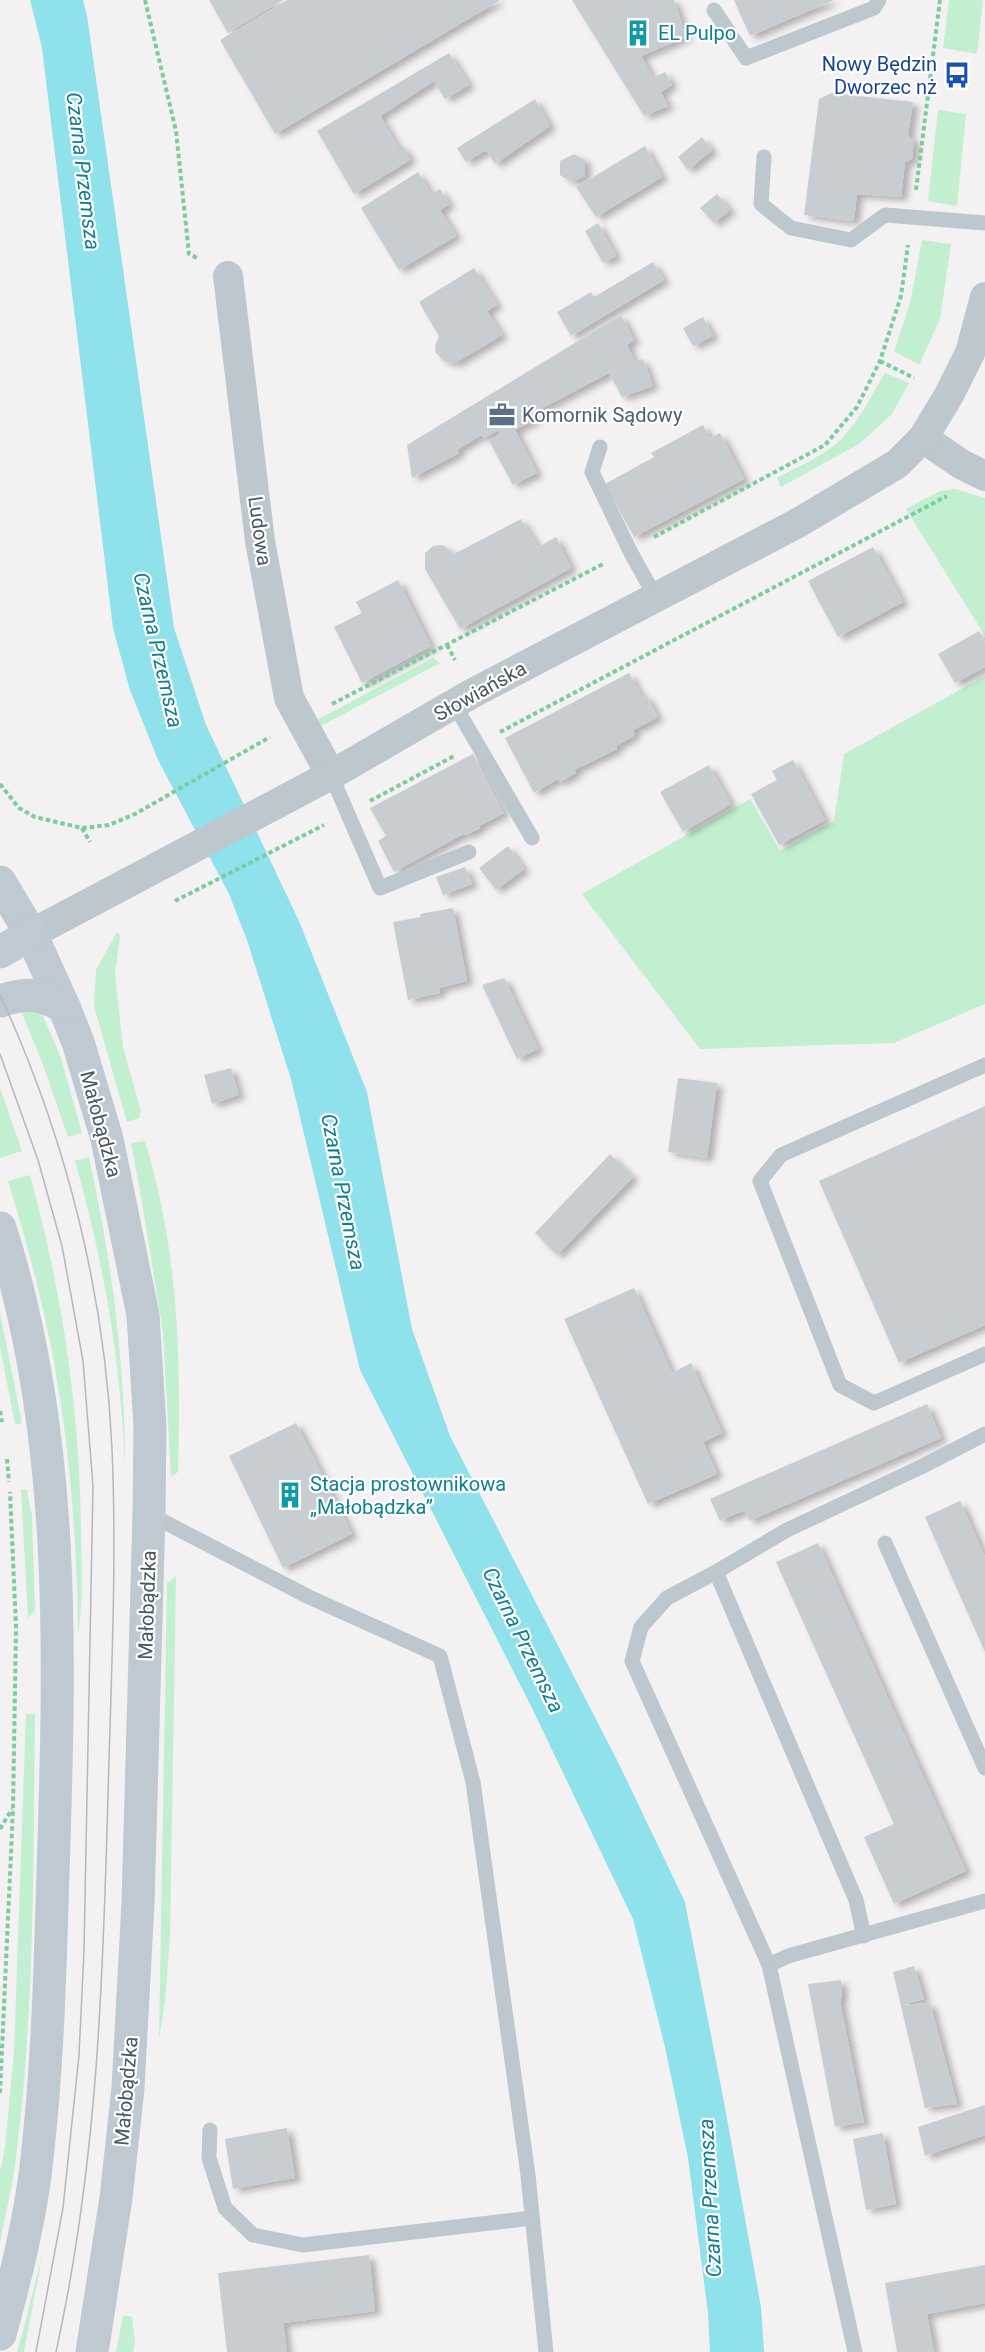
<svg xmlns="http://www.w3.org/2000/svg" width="985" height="2352" viewBox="0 0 985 2352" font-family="Roboto,sans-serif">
<defs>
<filter id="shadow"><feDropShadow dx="6" dy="4" stdDeviation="3" flood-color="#0004"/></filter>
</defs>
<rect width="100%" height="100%" fill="#f4f1f2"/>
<!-- green -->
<g fill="#c2efcf">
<path d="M949,0H983L977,54L943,48Z"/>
<path d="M938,110L966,114L957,206L928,201Z"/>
<path d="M922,240L951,244L940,319L919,365L894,351L910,303Z"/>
<path d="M885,373L909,383L892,414L859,444L781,487L777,478C799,466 827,455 844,436C861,418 872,394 885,373Z"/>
<path d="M955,489L985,498V636L906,509L940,491Z"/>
<path d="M433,658L440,663L319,727L317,720Z"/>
<path d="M985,676V1004L894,1043L700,1049L582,894L750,799L780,851L834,821L844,754Z"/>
<path d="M117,932L120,936L115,974L123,1047L141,1111L139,1118L127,1122L94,1006L96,970Z"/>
<path d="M20,1008L40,1013L44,1018L61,1058L82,1133L68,1137L42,1062Z"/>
<path d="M0,1088L22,1151L0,1158Z"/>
<path d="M145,1141C179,1253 181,1357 178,1472L171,1477L163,1332L141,1196L131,1143Z"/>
<path d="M89,1157C112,1263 125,1360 125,1468C121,1364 104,1262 75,1161Z"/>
<path d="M30,1175C62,1292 79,1404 81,1525C81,1561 84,1599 78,1634C77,1528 68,1422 45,1318C35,1272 22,1227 8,1181Z"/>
<path d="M0,1313L22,1423L15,1425L0,1346Z"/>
<path d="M21,1489L27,1490L32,1516L35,1611L28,1618Z"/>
<path d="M176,1576L170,1937L165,2001L159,2039L167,1583Z"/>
<path d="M26,1714H35C33,1861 35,2011 16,2157C13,2186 5,2214 0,2243V2172L5,2146L14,2052Z"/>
<path d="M43,2252L24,2352H17L21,2338Z"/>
<path d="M123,2315L132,2317L135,2341L133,2352H116Z"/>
</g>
<!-- water -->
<path fill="#8fe1ec" d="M30,0H83L87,16L174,628L206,725L299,921L367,1092L412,1329L450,1436L619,1764L685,1902L724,2102L761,2307L764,2352H710L708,2313L688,2158L665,2047L633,1919L532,1708L360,1370L291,1079L247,940L229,894L158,760L130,690L113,628L42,48Z"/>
<!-- building -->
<g fill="#c8cdd1" filter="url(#shadow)">
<path d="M209,0H283L228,33Z"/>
<path d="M287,0H500L275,134L220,40Z"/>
<path d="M572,0H674L686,37L641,56L653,78L665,72L672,85L661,92L668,106L644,116Z"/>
<path d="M734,0H834L750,36Z"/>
<path d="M449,53L469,85L445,99L434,81L380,116L398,147H404L410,160L354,194L317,131Z"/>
<path d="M832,93L913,102L908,136L914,140L912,159L905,162L901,197L857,194L854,219L852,221L804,215L819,99Z"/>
<path d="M535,99L550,126L495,164L486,150L466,162L457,148Z"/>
<path d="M702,137L712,150L688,170L678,157Z"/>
<path d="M645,146L662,177L596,217L576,187Z"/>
<path d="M574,154L585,160V176L572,182L560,175V161Z"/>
<path d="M418,172L431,194L440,189L449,204L440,210L456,236L399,270L361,208Z"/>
<path d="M717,194L730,210L714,223L700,208Z"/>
<path d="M598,223L616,256L603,263L585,231Z"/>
<path d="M653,262L664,280L571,336L557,312L591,292L594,297Z"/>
<path d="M474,268L497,305L487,311L502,335L455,363L444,361L436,353L435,346L439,336L419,302Z"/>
<path d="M621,315L634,340L627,345L635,361L643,359L653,386L622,397L609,373L533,413L536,419L515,430L537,473L513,485L489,441L501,434L499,430L484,438L481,435L457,450L459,453L412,478L407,445Z"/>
<path d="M703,317L713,336L693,346L683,328Z"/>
<path d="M703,425L710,438L720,433L744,479L634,537L605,484L654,457L651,453Z"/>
<path d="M521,519L538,547L556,537L571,568L460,629L425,569V553L433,546L443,545L454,554Z"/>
<path d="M873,547L903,602L838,637L808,581Z"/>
<path d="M398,580L431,646L362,683L334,627L362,613L356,602Z"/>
<path d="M979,631L985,642V667L955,683L938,654Z"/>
<path d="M629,673L642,697L646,695L658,717L633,730L635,735L616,746L617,749L574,770L576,773L572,775L560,782L558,779L534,793L505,738Z"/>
<path d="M473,754L504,813L479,826L480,828L466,835L465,833L394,872L378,841L386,836L370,808Z"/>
<path d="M793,760L825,820L779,845L751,794L777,780L772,771Z"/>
<path d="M709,765L731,804L683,832L660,792Z"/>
<path d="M508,846L524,869L496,890L479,868Z"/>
<path d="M465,867L472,884L443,895L436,877Z"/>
<path d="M453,908L467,981L439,988L440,993L408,1000L393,922L421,917L420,914Z"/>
<path d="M504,978L538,1049L517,1059L482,985Z"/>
<path d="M231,1068L239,1095L212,1104L204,1075Z"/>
<path d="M678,1078L717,1083L707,1158L668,1152Z"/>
<path d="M985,1106V1325L899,1363L819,1181Z"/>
<path d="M610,1154L633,1177L557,1255L535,1233Z"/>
<path d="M634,1288L672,1373L691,1363L722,1433L703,1442L717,1474L648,1504L564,1319Z"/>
<path d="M927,1404L941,1438L749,1521L745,1510L720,1521L710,1499Z"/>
<path d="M296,1423L352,1534L283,1568L229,1456Z"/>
<path d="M960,1501L985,1557V1652L925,1517Z"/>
<path d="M818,1543L966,1871L894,1904L864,1837L894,1824L776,1562Z"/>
<path d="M914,1966L924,1999L902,2005L930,2003L957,2104L925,2108L893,1972Z"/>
<path d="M841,1980L842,1995L840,2001L864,2122L835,2127L808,1984Z"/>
<path d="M985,2105V2135L925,2156L918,2127Z"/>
<path d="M287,2128L295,2178L233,2189L225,2139Z"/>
<path d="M883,2133L896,2204L866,2210L853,2139Z"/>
<path d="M369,2255L375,2311L283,2323L287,2352H227L218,2273Z"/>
<path d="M985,2265V2303L927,2314L934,2352H897L885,2283Z"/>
</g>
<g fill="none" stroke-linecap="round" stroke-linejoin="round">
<!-- path -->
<g stroke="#7acd9d" stroke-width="4" stroke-dasharray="4.5 3" stroke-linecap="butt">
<path d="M145,0L176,131L189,254L199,259"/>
<path d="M916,190L940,0"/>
<path d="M880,361L914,378"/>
<path d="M654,537L825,445L857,407L880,361L901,296L908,245"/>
<path d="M447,645L455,660"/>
<path d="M332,704L605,563"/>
<path d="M500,732L947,496"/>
<path d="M0,784L19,808L35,817L82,828L109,825L135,814L270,737"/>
<path d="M370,801L454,756"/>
<path d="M82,828L90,842"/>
<path d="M175,901L324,825"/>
<path d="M0,1411L2,1422"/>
<path d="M7,1459L9,1482"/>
<path d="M0,1829L12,1809"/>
<path d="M0,2093L13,1809L16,1627L10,1492"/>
</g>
<!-- lane -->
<g stroke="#bdc7ce" stroke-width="15">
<path d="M714,10L746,58L874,8L879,0"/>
<path d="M764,157L761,204L791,228L851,240L885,215L985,223"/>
<path d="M600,447L592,472L630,551L656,598"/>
<path d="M454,704L532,838"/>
<path d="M331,775L380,888L469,852"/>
<path d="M985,1065L781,1155L760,1181L840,1385L874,1403L985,1354"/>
<path d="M149,1514L309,1597L440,1656L473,1782L528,2175L546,2352"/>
<path d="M885,1543L985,1768"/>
<path d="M716,1572L856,1900L864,1936"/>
<path d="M769,1965L788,1956L985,1901"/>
<path d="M210,2130L209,2158L225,2208L253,2235L303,2245L532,2218"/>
<path d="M855,2352L769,1965L632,1661L641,1627L667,1598L716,1572L787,1530L921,1467L985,1434"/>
</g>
<!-- street -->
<g stroke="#bdc7ce" stroke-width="30">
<path d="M228,276L260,541L289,698L331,775"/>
<path d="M923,438L961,464L985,476"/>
<path d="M31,934L331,775L471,694L796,524L897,464L923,438L949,395L970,353L985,297"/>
</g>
<!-- secondary -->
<g stroke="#bec9d2" stroke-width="33">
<path d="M0,882L31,934L64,1007L78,1042L107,1139L143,1315L150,1426L149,1514L138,1903L128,2088L116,2198L92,2352"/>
<path d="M0,952L31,934"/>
<path d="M0,1001C27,992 40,993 64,1007"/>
<path d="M0,1228C67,1436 60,1656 53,1873C50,1968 48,2063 37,2158C31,2217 16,2277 0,2334"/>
</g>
<!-- tram -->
<g stroke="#b4b7bb" stroke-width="1.5">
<path d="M0,995C66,1137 105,1293 112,1449C117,1564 111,1680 108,1795C103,1985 97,2165 56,2352"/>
<path d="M0,1054L38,1160L62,1246L83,1361L93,1486L84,1951L79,2055L63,2208L36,2352"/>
</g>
</g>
<!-- icons -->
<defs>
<g id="building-bare" transform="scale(2.07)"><path d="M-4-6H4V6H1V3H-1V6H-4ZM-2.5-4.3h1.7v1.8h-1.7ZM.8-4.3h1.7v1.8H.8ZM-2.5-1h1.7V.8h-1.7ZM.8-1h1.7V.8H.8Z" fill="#0f9aa8" stroke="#fff" stroke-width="2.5" paint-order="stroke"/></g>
<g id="bus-bare" transform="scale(2.07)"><path d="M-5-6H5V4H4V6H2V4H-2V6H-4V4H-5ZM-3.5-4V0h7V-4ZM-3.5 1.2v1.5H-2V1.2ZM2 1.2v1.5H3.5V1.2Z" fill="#1a4fb4" stroke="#fff" stroke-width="2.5" paint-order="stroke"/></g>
<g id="office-bare" transform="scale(2.07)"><path d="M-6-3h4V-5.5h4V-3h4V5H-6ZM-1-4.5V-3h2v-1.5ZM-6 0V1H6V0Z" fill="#5c6f8a" stroke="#fff" stroke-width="2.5" paint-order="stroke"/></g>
</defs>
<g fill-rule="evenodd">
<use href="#building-bare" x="638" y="33"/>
<use href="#bus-bare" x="957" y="75"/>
<use href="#office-bare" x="502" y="415"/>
<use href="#building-bare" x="290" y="1495"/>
</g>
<g text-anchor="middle" stroke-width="4.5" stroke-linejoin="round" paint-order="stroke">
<!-- culture labels -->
<g font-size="20" fill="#0d838f" stroke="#fff" text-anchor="start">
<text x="658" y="40">EL Pulpo</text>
<text x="310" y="1491">Stacja prostownikowa<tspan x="310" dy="23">„Małobądzka”</tspan></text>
</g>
<!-- transit labels -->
<g font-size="20" fill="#164399" stroke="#fff" text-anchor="end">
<text x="937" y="71">Nowy Będzin<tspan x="937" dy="23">Dworzec nż</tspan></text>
</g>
<!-- service labels -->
<g font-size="20" fill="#4e5e75" stroke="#fff" text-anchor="start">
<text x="522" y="422">Komornik Sądowy</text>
</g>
<!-- street labels -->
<g font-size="20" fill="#49575f" stroke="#fff">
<text transform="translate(260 531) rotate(82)" y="7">Ludowa</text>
<text transform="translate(480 691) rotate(-29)" y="7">Słowiańska</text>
<text transform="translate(101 1124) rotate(75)" y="7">Małobądzka</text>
<text transform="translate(147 1605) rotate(-88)" y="7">Małobądzka</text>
<text transform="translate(126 2091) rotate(-85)" y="7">Małobądzka</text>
</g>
<!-- water labels -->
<g font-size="21" font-style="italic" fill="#0f7e8e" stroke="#fff">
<text transform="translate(83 171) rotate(83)" y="7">Czarna Przemsza</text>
<text transform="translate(158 650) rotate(77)" y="7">Czarna Przemsza</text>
<text transform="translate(343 1192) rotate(79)" y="7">Czarna Przemsza</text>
<text transform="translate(523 1640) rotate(64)" y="7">Czarna Przemsza</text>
<text transform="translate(710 2198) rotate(-93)" y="7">Czarna Przemsza</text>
</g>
</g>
</svg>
